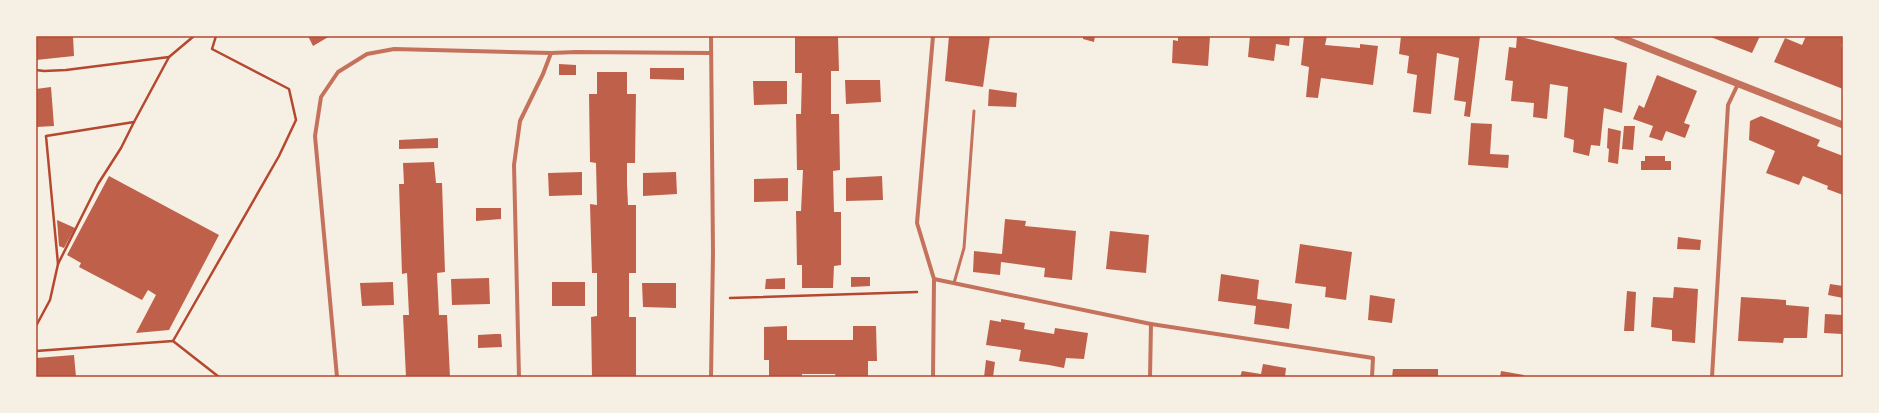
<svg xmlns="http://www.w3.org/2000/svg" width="1879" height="413" viewBox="0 0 1879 413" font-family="'Golos Text',sans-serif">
<rect width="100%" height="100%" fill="#f6efe4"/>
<!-- building -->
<g fill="#bf614a">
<path d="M36,36H73L74,56L36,60Z"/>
<path d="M308,36H330L313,46Z"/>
<path d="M795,36H838L839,71H831V114H839L840,170L833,171L834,212H841V265L834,266L833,288H802V265H797L796,211H801L803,170H797L796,114H801L802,73H795Z"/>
<path d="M949,36H990L983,87L945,81Z"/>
<path d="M1083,36H1095L1094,42L1083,39Z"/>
<path d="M1178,36H1210L1208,66L1172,63L1173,40L1178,41Z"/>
<path d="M1250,36H1290L1289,46L1276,44L1274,61L1248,57Z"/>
<path d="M1304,36H1327L1325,45L1360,48V44L1378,46L1373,85L1321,78L1318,98L1306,97L1309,67L1301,65Z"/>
<path d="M1401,36H1480L1470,117L1464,116L1466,102L1454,100L1459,58L1437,53L1431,114L1413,112L1417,75L1407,73L1409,56L1399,54Z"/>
<path d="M1517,36L1627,63L1622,113L1604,108L1600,146L1591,145L1589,156L1573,152L1574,140L1564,137L1568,87L1550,84L1547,119L1533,117L1534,103L1511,101L1513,81L1505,80L1509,47L1516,48Z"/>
<path d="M1708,36H1760L1752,53Z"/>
<path d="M1806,36H1843L1841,47H1843V89L1774,62L1785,38L1802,45Z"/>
<path d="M559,64L576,65V75H559Z"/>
<path d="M650,68H684V80L650,79Z"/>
<path d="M597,72H627V94H636L635,163H627V184L628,205H636V273H629V317H636V377H592L591,317L597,316V273H592L590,204L597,205L596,163L590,162L589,94H597Z"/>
<path d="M1657,75L1697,91L1684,123L1690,125L1685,138L1666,131L1662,141L1656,139L1649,137L1653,126L1633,119L1639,105L1644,108Z"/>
<path d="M845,80H880L881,102L846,104Z"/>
<path d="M753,81H787V104L754,105Z"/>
<path d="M51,87L54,126L36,127V89Z"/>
<path d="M989,89L1017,93L1016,107L988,106Z"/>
<path d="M1761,116L1820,140L1817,146L1843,156V195L1827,189L1828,186L1803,176L1799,185L1766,173L1775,151L1749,140L1750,121Z"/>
<path d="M1471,123L1492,124L1490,154L1509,155L1508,168L1468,165Z"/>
<path d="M1624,126H1635L1633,150L1622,149Z"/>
<path d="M1608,128L1621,131L1618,164L1608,162L1609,149L1607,148Z"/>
<path d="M438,138V148L399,149V140Z"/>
<path d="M1645,156H1665V161H1671V170H1641V161H1645Z"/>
<path d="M434,162L436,183H442L445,272L437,273L439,315H447L450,377H406L403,315H409L407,273L402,274L399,184H404L403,163Z"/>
<path d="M582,172V195L549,196L548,173Z"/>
<path d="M676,172L677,194L643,196V173Z"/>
<path d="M109,176L219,235L169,330L136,333L156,295L148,290L142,300L79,267L81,263L67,255Z"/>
<path d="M882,176L883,200L846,201V178Z"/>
<path d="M788,178V201L754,202V179Z"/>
<path d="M476,208H501V219L476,221Z"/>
<path d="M1005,219L1026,221L1025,226L1076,231L1072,280L1044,277L1045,268L1001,262L1000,275L973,272L974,251L1002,254Z"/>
<path d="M57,220L75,228L64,248L59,246Z"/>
<path d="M1110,231L1149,235L1146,273L1106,269Z"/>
<path d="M1678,237L1701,240L1700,250L1677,249Z"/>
<path d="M1300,244L1352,252L1346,300L1325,297L1326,287L1295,283Z"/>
<path d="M1221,274L1259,280L1257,299L1292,304L1289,329L1254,324L1256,306L1218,301Z"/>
<path d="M851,277H870V286L851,287Z"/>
<path d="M489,278L490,304L452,305L451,279Z"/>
<path d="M785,278V289H765L766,279Z"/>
<path d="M393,282L394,305L362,306L360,283Z"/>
<rect x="552" y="282" width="33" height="24"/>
<path d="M642,283H676V308L643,307Z"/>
<path d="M1830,284L1843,286V298L1828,295Z"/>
<path d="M1674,287L1698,289L1695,343L1672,341V330L1651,327L1653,297L1673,298Z"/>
<path d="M1627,291L1636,292L1634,331H1624Z"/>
<path d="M1370,295L1395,299L1392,323L1368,320Z"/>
<path d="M1741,297L1786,300V305L1809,307L1807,338H1784L1783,343L1738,341Z"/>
<path d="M1825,314L1843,315V334L1824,333Z"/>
<path d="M1001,319L1025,323L1024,329L1054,334L1055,328L1088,333L1084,359L1066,358L1064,368L1049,365L1019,361L1021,350L986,345L990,320L1001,322Z"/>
<path d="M787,326V340H853V326H876L877,361H868V377H836L835,374H802V377H769V360H764V327Z"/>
<path d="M495,334H501L502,347L478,348V335Z"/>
<path d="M74,355L76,377H36V358Z"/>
<path d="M986,360L995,362L993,377H984Z"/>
<path d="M1263,364L1286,368L1285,377H1240L1242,371L1261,374Z"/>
<path d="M1393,369H1438V377H1392Z"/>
<path d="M1501,371L1524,375V377H1500Z"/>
</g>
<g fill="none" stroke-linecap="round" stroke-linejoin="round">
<!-- path -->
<g stroke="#b5482f" stroke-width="2.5">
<path d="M216,36L212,49L289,89L296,120L279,156L173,341L219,377"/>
<path d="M36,70L44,71L66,70L169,57"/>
<path d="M58,264L98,184L121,148L134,122"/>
<path d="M730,298L917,292"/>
<path d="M36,326L50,300L58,264L46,136L134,122L169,57L194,36"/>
<path d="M36,351L173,341"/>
</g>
<!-- service -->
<path stroke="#c5725c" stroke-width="3" d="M954,283L964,248L974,111"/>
<!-- minor -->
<g stroke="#c5725c" stroke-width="4">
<path d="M711,36L713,253L711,377"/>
<path d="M933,36L917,223L934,279L933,377"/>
<path d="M934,279L1151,324L1373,358L1372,377"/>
<path d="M337,377L315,136L321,97L338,72L367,54L394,49L551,53L576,52L710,53"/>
<path d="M519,377L514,165L520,121L543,74L551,53"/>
<path d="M1150,377L1151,324"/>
<path d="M1712,377L1728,105L1738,84"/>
</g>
<!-- tertiary -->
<path stroke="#c5725c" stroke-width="7" d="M1617,36L1843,125"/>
</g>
<!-- border -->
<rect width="1879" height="413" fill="none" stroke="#f6efe4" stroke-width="74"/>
<rect x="37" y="37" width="1805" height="339" fill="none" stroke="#b5482f" stroke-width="1.5"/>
</svg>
